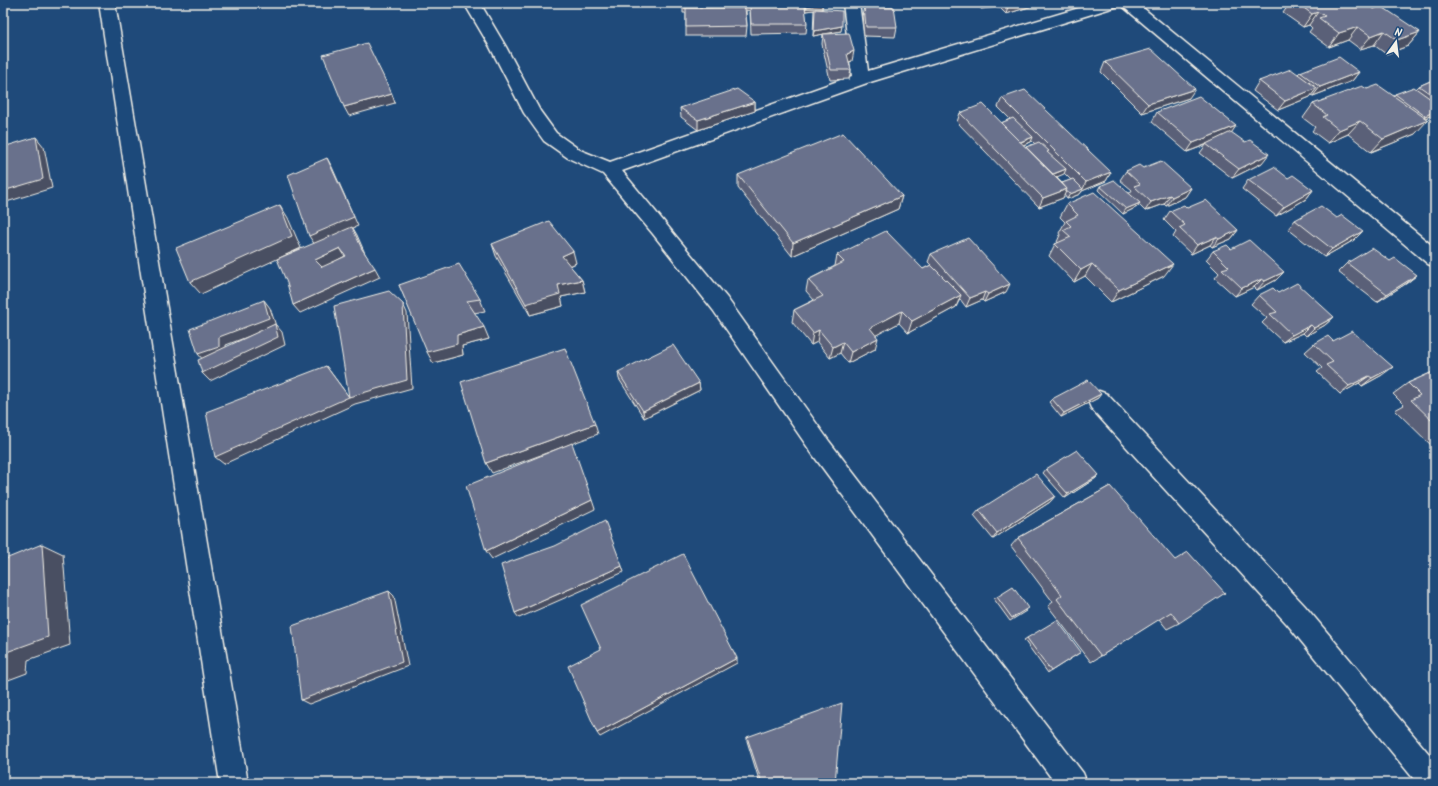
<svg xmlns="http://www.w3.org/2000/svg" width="1438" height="786" viewBox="0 0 1438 786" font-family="Kalam,sans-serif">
<rect width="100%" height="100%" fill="#1f4a7a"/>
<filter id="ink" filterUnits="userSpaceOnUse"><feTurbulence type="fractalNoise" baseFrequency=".025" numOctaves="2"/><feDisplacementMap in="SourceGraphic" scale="8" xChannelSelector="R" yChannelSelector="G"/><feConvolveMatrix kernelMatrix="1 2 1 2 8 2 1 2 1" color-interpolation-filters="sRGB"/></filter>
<g filter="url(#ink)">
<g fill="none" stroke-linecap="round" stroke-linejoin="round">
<!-- minor casing -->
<g stroke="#f4f1e8" stroke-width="3">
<g id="minor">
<path d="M99,3H115L248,783H220Z"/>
<path d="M464,3H480L506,47L540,111L556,133L580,150L610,162L852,76L843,3H859L868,71L1096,3H1137L1435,248V267L1428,264L1120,4L1118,6L867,83L622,171L727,298L829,441L1083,773L1087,783H1055L813,455L713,310L653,234L603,174L568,158L544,141L524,113L490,47Z"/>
<path d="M1099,391L1107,394L1305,606L1435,761V783H1417L1287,624L1091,408L1088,401L1091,394Z"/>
</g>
</g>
<!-- minor -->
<use href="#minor" fill="#1f4a7a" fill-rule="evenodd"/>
</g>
<!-- wall -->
<g fill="#5a6178" stroke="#f4f1e8" fill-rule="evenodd">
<path d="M683,3L713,8H742V3H760L759,7H764V3H799L798,6L805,11V3H839V5L822,4V9H820L841,31L825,34L852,61L849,62L851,70L849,79L830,80L822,44L823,34L813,36L814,10L805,11L807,24L806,33L751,34L750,11L746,10L747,26L746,36H686V13H683Z"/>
<path d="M978,3H1042L1006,14L999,7L981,9Z"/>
<path d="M1290,3H1365L1374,9L1420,32L1408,46L1386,54L1374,45L1360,49L1348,40L1329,47L1309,32L1312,28L1309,25L1303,27L1283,13Z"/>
<path d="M864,7L897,27L895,37L864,36L862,16Z"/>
<path d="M1105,62L1189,98L1142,113L1101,72Z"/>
<path d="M1300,72H1359L1352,81L1313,96L1311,95L1310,97L1278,110L1253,91L1259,81L1298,74Z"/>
<path d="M1435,79V114L1425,118L1415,134L1371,152L1348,134L1328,143L1312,131L1315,127L1303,118L1313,104L1367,89L1394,96L1395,94L1416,89L1419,86Z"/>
<path d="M1002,98L1111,172L1106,181L1082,191L1080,194L1067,199L1064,195L1063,198L1039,207L957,122L960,113L1001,123L1010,119L998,107ZM1032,141L1035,144L1026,147L1023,145L1031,142ZM1064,173L1071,180L1062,183L1056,177Z"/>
<path d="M755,102V111L698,130L681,117L680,108Z"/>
<path d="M1157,112L1236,126L1231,132L1262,163L1232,178L1200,153L1206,145L1187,152L1152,122Z"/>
<path d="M1143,168L1191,188L1185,197L1166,206L1164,204L1145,211L1139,205L1137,207L1123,214L1098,190L1100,186L1130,193L1132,190L1120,180L1126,171Z"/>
<path d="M738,175L902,196L898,209L792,256L738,188Z"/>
<path d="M1288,178L1313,190L1306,199L1276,216L1242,189L1248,180Z"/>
<path d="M1067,204L1164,276L1111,302L1085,276L1074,282L1049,256L1055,244L1058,243L1057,242L1060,235L1059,233L1065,222L1060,217Z"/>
<path d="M1187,208L1238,230L1231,239L1212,247L1210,245L1191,254L1173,237L1176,232L1164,220L1170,211Z"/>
<path d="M1295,220L1354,240L1324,257L1288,229Z"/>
<path d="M492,244L576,263L570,266L582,280L585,292L561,297L563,306L530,315L496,256Z"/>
<path d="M1231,249L1284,272L1276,280L1257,290L1254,287L1235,296L1215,278L1219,273L1206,260L1213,251Z"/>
<path d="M931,254L1006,292L984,302L982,300L966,307L960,299L956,307L908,333L899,323L876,335L875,349L848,363L840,353L830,358L817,342L811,345L792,322L794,310L814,300L806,291L808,280L835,266L837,255L923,269L931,265L928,262Z"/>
<path d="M1390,261L1417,275L1407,283L1377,302L1338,272L1347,263Z"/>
<path d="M399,285L480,299L485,311L474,313L489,339L462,346L463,355L433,363Z"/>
<path d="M1278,293L1334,317L1325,325L1306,336L1303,333L1283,342L1262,323L1267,318L1251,304L1259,295Z"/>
<path d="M1333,341L1382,375L1362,386L1359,383L1340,394L1317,372L1322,368L1305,352L1314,344Z"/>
<path d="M1435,371V449L1395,410L1404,405L1393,394L1408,383Z"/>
<path d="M618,372L699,383L700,390L644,418L619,379Z"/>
<path d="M1098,398L1061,417L1049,402L1052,399Z"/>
<path d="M1046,469L1096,478L1065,498L1043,473Z"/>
<path d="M1110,486L1179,623L1167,629L1159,619L1101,656L1091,662L1048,606L1053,602L1011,546L1018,538Z"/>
<path d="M1055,496L1050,502L993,539L974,516L979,510Z"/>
<path d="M997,597L1026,611L1010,621L994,599Z"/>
<path d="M1027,638L1081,652L1048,673L1024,640Z"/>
<path d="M747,737L835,783H760L747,741Z"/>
</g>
<!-- shaded-wall -->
<g fill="#4a4f62" stroke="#f4f1e8">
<path d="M1014,3H1042L1006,14L1009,4Z"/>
<path d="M822,4V9L805,11L806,7Z"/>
<path d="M1318,12L1309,25L1303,27L1312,14Z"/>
<path d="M842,26L841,31L813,36L814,31Z"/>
<path d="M1358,27L1348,40L1329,47L1339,33Z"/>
<path d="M1384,31L1374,45L1360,49L1371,36Z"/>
<path d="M1420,32L1408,46L1386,54L1397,40Z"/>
<path d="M854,51L852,61L846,63L847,54Z"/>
<path d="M1359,72L1352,81L1313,96L1320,87Z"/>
<path d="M1317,88L1310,97L1278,110L1285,101Z"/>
<path d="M1195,89L1189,98L1142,113L1148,104Z"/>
<path d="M392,94L395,103L349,116L344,107Z"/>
<path d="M755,102V111L698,130V120Z"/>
<path d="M1435,111V114L1420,120L1425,116Z"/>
<path d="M1428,120L1415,134L1371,152L1383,139Z"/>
<path d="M1360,121L1348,134L1328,143L1339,130Z"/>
<path d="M1236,126L1230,135L1187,152L1193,143Z"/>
<path d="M36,137L44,147L52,188L3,203V191Z"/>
<path d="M1033,137L1031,142L1017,147L1019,143Z"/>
<path d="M1269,154L1262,163L1232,178L1239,169Z"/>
<path d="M327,158L332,167L358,226L353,228L357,235L367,258L362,249L315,245L309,236Z"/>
<path d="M1066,169L1064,174L1047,181L1049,176Z"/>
<path d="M1111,172L1106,181L1082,191L1080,194L1067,199L1070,194L1083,189L1086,182Z"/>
<path d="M1191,188L1185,197L1166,206L1172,197Z"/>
<path d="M1067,189L1063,198L1039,207L1043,198Z"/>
<path d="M1313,190L1306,199L1276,216L1284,207Z"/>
<path d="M1170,195L1164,204L1145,211L1151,202Z"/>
<path d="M902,196L898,209L792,256L793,243Z"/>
<path d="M1140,203L1137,207L1123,214L1126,209Z"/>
<path d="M280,205L288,218L301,248L201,294L190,282Z"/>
<path d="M1238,230L1231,239L1212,247L1219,239Z"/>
<path d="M1363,231L1354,240L1324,257L1332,249Z"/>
<path d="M1216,237L1210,245L1191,254L1197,245Z"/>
<path d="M340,248L345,256L321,269L315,260Z"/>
<path d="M573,251L576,263L565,268L562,256Z"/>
<path d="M1092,264L1085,276L1074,282L1081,270Z"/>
<path d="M1173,264L1164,276L1111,302L1119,290Z"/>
<path d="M375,268L380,277L300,313L293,305Z"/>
<path d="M1284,272L1276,280L1257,290L1265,281Z"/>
<path d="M1417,275L1407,283L1377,302L1387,294Z"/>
<path d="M1262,279L1254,287L1235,296L1242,288Z"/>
<path d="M582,280L585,292L561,297L563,306L530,315L526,304L558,285Z"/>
<path d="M1010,284L1006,292L984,302L988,294Z"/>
<path d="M985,292L982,300L966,307L970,298Z"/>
<path d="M961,295L956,307L908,333L912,321Z"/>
<path d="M264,300L270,308L276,326L226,345L227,355L205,362L198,354Z"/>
<path d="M403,304L407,313L412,388L355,404L224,464L215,457L326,366L349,397Z"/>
<path d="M902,311L899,323L867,340L870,328Z"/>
<path d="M1334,317L1325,325L1306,336L1314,328Z"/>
<path d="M275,324L282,332L285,345L210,381L202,373Z"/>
<path d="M1311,325L1303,333L1283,342L1292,335Z"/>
<path d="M484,327L489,339L462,346L463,355L433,363L427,352L457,335Z"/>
<path d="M819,330L817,342L811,345L813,333Z"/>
<path d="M878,338L875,349L848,363L851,352Z"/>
<path d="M843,342L840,353L830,358L833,347Z"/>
<path d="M1393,367L1382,375L1362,386L1372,378Z"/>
<path d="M1369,376L1359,383L1340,394L1349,386Z"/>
<path d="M699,383L700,390L644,418L643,411Z"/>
<path d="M1101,394L1098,398L1061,417L1064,413Z"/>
<path d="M595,424L598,434L492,473L486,463Z"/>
<path d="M1099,475L1096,478L1065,498L1068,494Z"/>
<path d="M1055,496L1050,502L993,539L997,533Z"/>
<path d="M592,500L595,509L492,559L486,551Z"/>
<path d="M42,544L63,554L70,645L28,660L27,673L3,682V666L4,653Z"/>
<path d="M622,566L624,572L519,618L515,613Z"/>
<path d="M389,591L394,596L408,666L309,704L301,700Z"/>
<path d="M737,658V663L600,737L597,733Z"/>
</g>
<!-- building -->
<g fill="#69718c" stroke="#f4f1e8" fill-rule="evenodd">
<path d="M683,3H713V7L683,8Z"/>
<path d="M806,3H822V4L806,7Z"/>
<path d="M1297,3H1365L1374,9L1381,6L1420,32L1397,40L1384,31L1371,36L1358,27L1339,33L1319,18L1325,16L1318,12L1312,14Z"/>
<path d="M805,6L807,24H751L750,7Z"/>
<path d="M864,7H894L897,27H866Z"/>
<path d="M686,8H745L747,26L686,27Z"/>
<path d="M815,9L842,11V26L814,31Z"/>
<path d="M849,33L854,51L847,54L851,70H831L823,34Z"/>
<path d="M367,43L392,94L344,107L323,55Z"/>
<path d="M1151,49L1195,89L1148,104L1105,62Z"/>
<path d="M1339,57L1359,72L1320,87L1300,72Z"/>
<path d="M1291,69L1317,88L1285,101L1259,81Z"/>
<path d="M1435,79V97L1419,86Z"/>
<path d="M1378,85L1428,120L1383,139L1360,121L1339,130L1323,117L1327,115L1313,104L1362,86L1367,89Z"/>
<path d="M1414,87L1435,102V111L1425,116L1395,94Z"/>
<path d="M737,89L755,102L698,120L680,108Z"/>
<path d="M1025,90L1111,172L1086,182L1002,98Z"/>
<path d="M1199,96L1236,126L1193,143L1157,112Z"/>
<path d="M983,104L1067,189L1043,198L960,113Z"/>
<path d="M1013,118L1033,137L1020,142L1001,123Z"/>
<path d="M1231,132L1245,142L1250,140L1269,154L1239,169L1206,144Z"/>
<path d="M843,133L902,196L793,243L738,175Z"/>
<path d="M36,137L43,179L3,191V147Z"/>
<path d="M1039,142L1049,151L1047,152L1066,169L1053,174L1026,147Z"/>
<path d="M327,158L354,217L309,236L288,175Z"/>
<path d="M1161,161L1191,188L1172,197L1170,195L1151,202L1134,186L1140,184L1126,171L1139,165L1143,168Z"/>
<path d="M1274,167L1288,178L1293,175L1313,190L1284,207L1248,180Z"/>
<path d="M1073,179L1083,189L1070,194L1066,191L1067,189L1062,183Z"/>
<path d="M1114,180L1140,203L1126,209L1100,186Z"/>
<path d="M1094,192L1173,264L1119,290L1092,264L1081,270L1055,244L1071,237L1063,230L1071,226L1066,221L1078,215L1067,204Z"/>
<path d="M1206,200L1238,230L1219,239L1216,237L1197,245L1179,228L1185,225L1170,211L1184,205L1187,208Z"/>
<path d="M280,205L292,236L190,282L176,248Z"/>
<path d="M1321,206L1337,218L1342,215L1363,231L1332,249L1295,220Z"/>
<path d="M549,221L573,251L562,256L582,280L558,285L560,294L526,304L492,244Z"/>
<path d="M352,227L362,249L375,268L293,305L287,283L277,259ZM340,248L346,256L322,267L315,260Z"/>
<path d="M886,231L923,269L931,265L961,295L912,321L902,311L870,328L878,338L851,352L843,342L833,347L819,330L813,333L794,310L823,296L808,280L844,262L837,255Z"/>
<path d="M968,238L1010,284L988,294L985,292L970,298L931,254Z"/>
<path d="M1249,240L1284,272L1265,281L1262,279L1242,288L1222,269L1229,267L1213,251L1227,245L1231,249Z"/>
<path d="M1372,248L1390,261L1395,258L1417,275L1387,294L1347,263Z"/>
<path d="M459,264L480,299L467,301L484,327L457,335V344L427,352L399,285Z"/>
<path d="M1297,283L1334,317L1314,328L1311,325L1292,335L1270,314L1277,312L1259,295L1273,288L1278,293Z"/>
<path d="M389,291L403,304L407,380L349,397L334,306Z"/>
<path d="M264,300L269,318L219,337V347L198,354L190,329Z"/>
<path d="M275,324L278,337L202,373L198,360Z"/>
<path d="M1352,331L1393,367L1372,378L1369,376L1349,386L1326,365L1333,362L1314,344L1328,336L1333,341Z"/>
<path d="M673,345L699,383L643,411L618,372Z"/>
<path d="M565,348L595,424L486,463L461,382Z"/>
<path d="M326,366L349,397L215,457L206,412Z"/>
<path d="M1435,371V423L1411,400L1420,395L1408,383Z"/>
<path d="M1088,380L1101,394L1064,413L1052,399Z"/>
<path d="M572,443L592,500L486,551L466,486Z"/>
<path d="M1077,450L1099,475L1068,494L1046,469Z"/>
<path d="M1036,474L1055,496L997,533L979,510Z"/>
<path d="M1110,486L1175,560L1188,552L1225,593L1179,623L1171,612L1101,656L1057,599L1062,595L1018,538Z"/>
<path d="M605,521L622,566L515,613L501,565L555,546Z"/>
<path d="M42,544L48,637L4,653L3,666V560Z"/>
<path d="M683,554L737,658L597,733L568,666L601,649L581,605Z"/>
<path d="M1013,587L1028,608L1012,618L997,597Z"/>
<path d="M389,591L402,662L301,700L292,626Z"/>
<path d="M1057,620L1081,652L1051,671L1027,638Z"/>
<path d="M842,703L835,783H762L747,737Z"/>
</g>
</g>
<!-- margin -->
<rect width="1438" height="786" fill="none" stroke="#1f4a7a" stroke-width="16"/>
<rect x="8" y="8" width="1422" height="770" fill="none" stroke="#f4f1e8" stroke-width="1.5" filter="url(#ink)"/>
<!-- north arrow -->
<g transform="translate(1396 42) rotate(14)" stroke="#1f4a7a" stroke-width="3" paint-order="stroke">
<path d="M0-3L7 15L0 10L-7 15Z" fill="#f4f1e8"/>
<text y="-6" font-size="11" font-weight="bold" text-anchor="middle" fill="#f4f1e8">N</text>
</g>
</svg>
